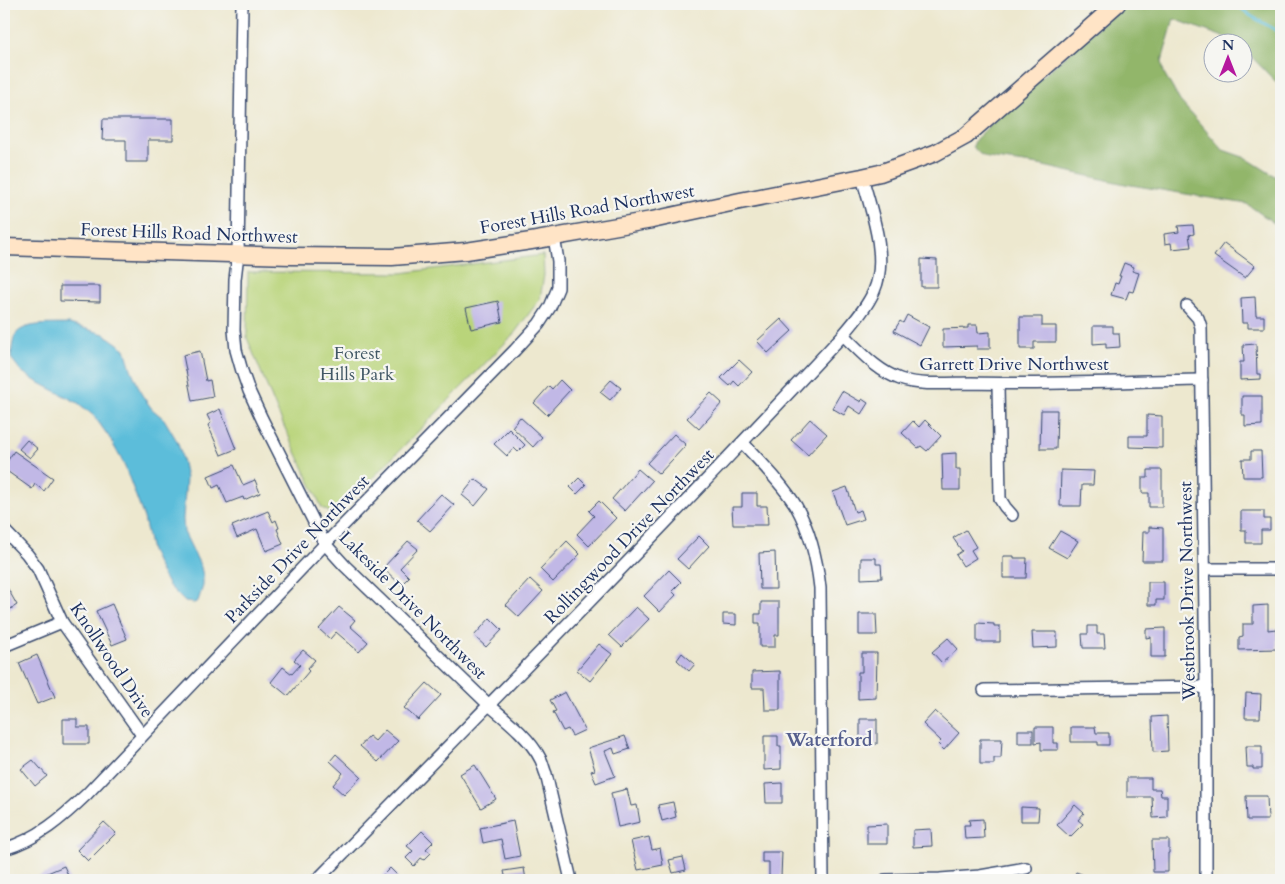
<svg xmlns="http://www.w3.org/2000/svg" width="1285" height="884" viewBox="0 0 1285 884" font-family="Cardo,serif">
<rect width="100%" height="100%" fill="#f6f6f2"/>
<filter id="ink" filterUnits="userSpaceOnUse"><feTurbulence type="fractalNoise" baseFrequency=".02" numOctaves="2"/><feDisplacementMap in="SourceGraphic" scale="10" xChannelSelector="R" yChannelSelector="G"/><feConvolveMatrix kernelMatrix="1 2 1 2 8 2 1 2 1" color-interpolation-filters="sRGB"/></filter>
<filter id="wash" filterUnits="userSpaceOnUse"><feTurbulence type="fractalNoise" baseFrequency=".0096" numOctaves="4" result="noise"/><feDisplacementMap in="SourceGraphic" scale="20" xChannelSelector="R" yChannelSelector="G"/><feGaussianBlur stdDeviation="1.12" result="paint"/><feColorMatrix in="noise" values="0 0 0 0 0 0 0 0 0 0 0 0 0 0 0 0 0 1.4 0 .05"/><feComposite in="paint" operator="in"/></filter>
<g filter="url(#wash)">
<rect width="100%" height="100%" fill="#ede8cf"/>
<!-- green -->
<path fill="#b9d47a" stroke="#6a826c" d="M543,255L544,275L540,299L513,335L341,510L331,513L322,508L278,413L247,338L248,272L401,273Z"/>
<!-- forest -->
<path fill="#92b66a" stroke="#567264" d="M1127,4H1281V89L1278,84L1243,48L1242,42H1237L1174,19L1162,61L1164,73L1180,101L1223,150L1246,158L1281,180V226L1274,223L1247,204L1125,184L1039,165L988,158C981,155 977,153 973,146L976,139L1006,109L1122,6Z"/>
<!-- water -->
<path fill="#5bbdda" stroke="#3b769c" d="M69,324L104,334L125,349L131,369L142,395L152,409L164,419L177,441L181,453L186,478L183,519L184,532L201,567L203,576V586L198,601L194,603L185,602L169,586L160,570L151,551L144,518L124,464L109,437L94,416L78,403L34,380L21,371L11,358C12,352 12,345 14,338C19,321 54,325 69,324Z"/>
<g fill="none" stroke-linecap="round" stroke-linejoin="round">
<!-- stream -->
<path stroke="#5bbdda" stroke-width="3" d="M1236,4L1251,16L1281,33"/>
</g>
<g id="blocks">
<!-- building -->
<g fill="#c1b8e6">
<path d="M103,119H173V140H148V162H126V140H102Z"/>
<path d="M1193,225L1194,234L1189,235L1191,247L1172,249L1171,243L1165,244L1164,234L1179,232L1178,226Z"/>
<path d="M1224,243L1255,266L1245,278L1214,256Z"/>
<path d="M921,259L937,260V287H921Z"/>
<path d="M1124,263L1134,267L1132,271L1139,273L1133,292L1129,291L1126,299L1111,295L1115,283L1118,284L1121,276H1119Z"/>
<path d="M60,286H100V302L60,301Z"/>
<path d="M1255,297L1256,316H1264V328H1248V323H1242L1241,298Z"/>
<path d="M498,301L502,322L471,329L466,308Z"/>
<path d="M907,315L929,327L920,345L894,331L900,321L903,323Z"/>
<path d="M1020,317H1042V326H1056V342H1034V349H1020Z"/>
<path d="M781,319L792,331L768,353L757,341Z"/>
<path d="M968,325H977L978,333L990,332V349H977V346L943,347V329L968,328Z"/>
<path d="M1093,326H1113V333H1119L1120,347L1106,348V343L1093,344Z"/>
<path d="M1256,344L1257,374H1261V379L1240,380V362H1244L1243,345Z"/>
<path d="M200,351L206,381L210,380L213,397L192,401L183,355Z"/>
<path d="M739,360L752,372L739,386L734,381L730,386L721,378Z"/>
<path d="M560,380L570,390L547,415L534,403L549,386L552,389Z"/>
<path d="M611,380L621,388L610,400L600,392Z"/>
<path d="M842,391L861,402L862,399L868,403L861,414L849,406L844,415L832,408Z"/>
<path d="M711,393L722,403L699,429L687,418Z"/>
<path d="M1242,396H1262V425L1245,426V415H1242Z"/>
<path d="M220,409L236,449L221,455L208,425L211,423L207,415Z"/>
<path d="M1041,410H1057L1056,449H1040Z"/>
<path d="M1147,415L1162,416V448L1129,447V436H1147Z"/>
<path d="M520,417L542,437L533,447L512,427Z"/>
<path d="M810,419L827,434L808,455L791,440Z"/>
<path d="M925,420L941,436L927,451L921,446L918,448L902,433L913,421L919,427Z"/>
<path d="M509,429L525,445L518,452L514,448L507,456L494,444Z"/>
<path d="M674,434L686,445L659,474L647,463Z"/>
<path d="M27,440L38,449L30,458L19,449Z"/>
<path d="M14,451L53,478L44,491L35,484L32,489L4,469V466Z"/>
<path d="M1251,451H1261L1262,477H1243L1242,459H1251Z"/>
<path d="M956,453V469H960V490H943L942,454Z"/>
<path d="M234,465L243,485L255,480L260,493L244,500L243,497L227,503L219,485L213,488L208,476Z"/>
<path d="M638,469L652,481L625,511L612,499Z"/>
<path d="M1061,470L1094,471L1093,485H1082L1081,506H1060Z"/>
<path d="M1148,470H1162V507H1149V493H1142V478H1148Z"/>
<path d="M579,478L586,485L577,494L570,487Z"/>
<path d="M475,479L489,489L475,506L462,495Z"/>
<path d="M847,487L855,512L861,510L864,519L845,525L833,492Z"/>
<path d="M742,493H757V506H767L768,525H733L732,507H742Z"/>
<path d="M441,494L454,505L430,531L417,520Z"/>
<path d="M599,501L616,518L589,546L577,534L594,516L589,511Z"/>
<path d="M268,511L273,522L276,520L279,528L277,529L283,544L266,551L257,529L237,538L232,526Z"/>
<path d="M1241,511H1264V519H1270V530H1261V543H1246V530H1241Z"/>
<path d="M1149,527L1163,528V561H1142L1143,532H1149Z"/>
<path d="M966,530L976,547L971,550L976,558L963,566L956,555L962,551L953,538Z"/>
<path d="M1060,531L1078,541L1067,558L1049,548Z"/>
<path d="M699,536L709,546L688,569L677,559Z"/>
<path d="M408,541L418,549L400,568L409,577L401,585L383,568Z"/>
<path d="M567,541L580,554L553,582L540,569Z"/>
<path d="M775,552L776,589H760L759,553Z"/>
<path d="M1003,556H1014V558H1027L1026,578H1003Z"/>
<path d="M861,558H876V564H881L882,578L861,579Z"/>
<path d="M669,570L681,582L672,591L676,595L660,612L644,596Z"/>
<path d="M530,579L543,591L519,617L506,605Z"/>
<path d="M4,582L17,605L4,613Z"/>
<path d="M1148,582H1164V600H1156V605H1148Z"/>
<path d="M761,602H779V635H775V647H760V623H755V614H761Z"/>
<path d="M112,604L127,639L112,645L96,611Z"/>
<path d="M1268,605V630L1276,629L1277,649L1239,650V637L1243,636V624H1253V606Z"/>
<path d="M339,607L355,620L350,626L368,642L359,652L336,632L330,639L319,629Z"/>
<path d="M636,607L649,619L622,647L609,635Z"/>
<path d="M723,614H736V625L723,624Z"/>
<path d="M859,614H876L877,635H859Z"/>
<path d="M490,618L502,630L486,647L474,636Z"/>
<path d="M977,623L994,624V626H1000V642H977Z"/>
<path d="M1088,626H1097V634H1104L1105,648H1083L1082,634H1088Z"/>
<path d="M1165,628V657H1151V637L1146,638V629Z"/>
<path d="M1032,632H1057V647L1033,648Z"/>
<path d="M948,638L958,649L942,663L932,652Z"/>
<path d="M599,644L612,654L590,681L577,670Z"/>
<path d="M303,650L315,660L307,669L309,671L288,696L271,682L283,667L292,674L300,665L294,660Z"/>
<path d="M682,653L695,664L689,671L677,660Z"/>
<path d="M862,653H877L876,698L858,699V672H862Z"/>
<path d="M37,655L55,697L37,704L19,663Z"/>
<path d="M780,671V710H765L764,688H752V672Z"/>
<path d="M427,683L441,695L418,720L404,708Z"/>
<path d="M565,692L585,730L572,736L568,729L563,731L553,712L556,711L550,700Z"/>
<path d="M1246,693L1261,694L1260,718H1245Z"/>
<path d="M935,711L959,733L944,750L938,744L941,741L923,724Z"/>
<path d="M1167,716L1168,751L1153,752L1152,717Z"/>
<path d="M63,719H77V727H89V744H63Z"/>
<path d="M860,719H877V744L860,745Z"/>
<path d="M1035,727H1053V743H1058V750H1041V742L1035,743Z"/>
<path d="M1071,727H1095L1096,733H1109V745H1098V742H1071Z"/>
<path d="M385,730L398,741L378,762L360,746L369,736L375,741Z"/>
<rect x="1018" y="730" width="15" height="13"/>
<path d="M625,736L630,749L615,754L613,748L605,751L615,776L596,783L591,771L595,770L588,748Z"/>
<path d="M764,736H778V746H781V769L764,770Z"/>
<path d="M980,739H1002L1001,758H994V764H980Z"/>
<path d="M1246,746H1262V769H1253V767H1247Z"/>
<path d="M336,754L361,777L344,795L333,785L343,773L330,761Z"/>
<path d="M33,760L47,776L35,786L21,769Z"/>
<path d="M475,765L496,799L481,808L460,774Z"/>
<path d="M1127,778H1151V789H1160L1161,796H1167V817L1153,818L1152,797H1127Z"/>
<path d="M782,783V803H766L765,784Z"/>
<path d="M627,789L631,806L637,805L640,822L618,827L611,793Z"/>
<path d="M1246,796H1267L1268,820H1247Z"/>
<path d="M673,802L676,817L662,821L658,805Z"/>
<path d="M1075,805L1084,813L1078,820L1083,824L1070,837L1057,825Z"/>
<path d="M1021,807L1039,808L1038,821H1021Z"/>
<path d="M983,819L984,838L965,839L964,825H970L969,820Z"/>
<path d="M513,821L520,856L505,859L501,839L483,843L480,828Z"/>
<path d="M104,822L116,833L88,861L77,850Z"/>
<path d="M887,824V844H867V825Z"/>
<path d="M931,829L932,846L913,847V830Z"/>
<path d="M422,831L433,842L426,849L431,853L424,860L421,858L414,866L406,858L413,851L407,846Z"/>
<path d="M649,837L652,850L660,848L663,865L638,870L631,841Z"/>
<path d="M1152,840H1169V853H1168V872H1153Z"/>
<path d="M762,852H782L781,877L769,876V862H762Z"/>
<path d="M683,857L686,870L673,873L669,860Z"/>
<path d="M64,866L70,880H31Z"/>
<path d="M390,868L398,876L394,880H378Z"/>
<path d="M524,868L526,880H506L504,871Z"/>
<path d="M1076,872L1092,878L1091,880H1072Z"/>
</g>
</g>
</g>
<g filter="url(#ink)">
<use href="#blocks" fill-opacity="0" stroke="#3a4b6f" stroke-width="1"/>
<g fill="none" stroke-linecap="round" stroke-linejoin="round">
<!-- street casing -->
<g stroke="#3a4b6f" stroke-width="14">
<g id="street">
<path d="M242,4L238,254L235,279L234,330L236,350L242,371L249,391L262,419L325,544L345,566L489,705C507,720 530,738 541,760C543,764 544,770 546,774L571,880"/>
<path d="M1187,306L1198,318L1201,327L1206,687V880"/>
<path d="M843,335C861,352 877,371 900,379C920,386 951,383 972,383C1049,385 1125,381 1202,380"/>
<path d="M998,384L1000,499L1005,507L1012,515"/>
<path d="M743,443C761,463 782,483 796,506C810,531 817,560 820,588L823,880"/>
<path d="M4,530L27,554L38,569L62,622L142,735"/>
<path d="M1205,569H1281"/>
<path d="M4,646L62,622"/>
<path d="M984,690L1206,687"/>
<path d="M4,849C38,839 62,818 87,794L325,544L515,350L539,324L550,307L558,288V261L554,237"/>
<path d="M317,880C494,700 671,520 843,335C854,322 867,307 874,291C889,258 871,210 862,177"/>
<path d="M885,880L940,879L980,876L1026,868"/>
</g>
</g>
<!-- secondary casing -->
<g stroke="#3a4b6f" stroke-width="19">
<path id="secondary" d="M4,247L291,256L392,257L466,251L531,241L652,220L740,201L862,177L880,173L935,153L966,136L1117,4"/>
</g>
<!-- street -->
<use href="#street" stroke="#fff" stroke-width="11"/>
<!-- secondary -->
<use href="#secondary" stroke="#ffe4c6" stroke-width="16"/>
</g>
</g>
<g text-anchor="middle" stroke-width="4.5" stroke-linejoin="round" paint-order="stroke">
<!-- street labels -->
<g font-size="18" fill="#1b2f5e" stroke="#f6f6f2">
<text transform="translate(587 209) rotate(-10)" y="6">Forest Hills Road Northwest</text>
<text transform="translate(189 233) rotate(2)" y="6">Forest Hills Road Northwest</text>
<text x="1014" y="370">Garrett Drive Northwest</text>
<text transform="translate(629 536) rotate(-46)" y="6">Rollingwood Drive Northwest</text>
<text transform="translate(297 549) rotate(-46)" y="6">Parkside Drive Northwest</text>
<text transform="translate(1187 591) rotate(-91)" y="6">Westbrook Drive Northwest</text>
<text transform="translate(413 605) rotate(45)" y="6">Lakeside Drive Northwest</text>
<text transform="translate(112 660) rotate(56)" y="6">Knollwood Drive</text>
</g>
<!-- park labels -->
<g font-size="18" fill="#425865" stroke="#f6f6f2">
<text x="357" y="359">Forest<tspan x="357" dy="21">Hills Park</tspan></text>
</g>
<!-- neighbourhood labels -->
<g font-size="19" font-weight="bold" fill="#555f8e" stroke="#f6f6f2">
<text x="829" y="746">Waterford</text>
</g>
</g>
<!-- margin -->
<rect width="1285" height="884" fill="none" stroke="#f6f6f2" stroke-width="20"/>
<!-- north arrow -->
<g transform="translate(1228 58)"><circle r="24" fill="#f6f6f2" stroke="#9ea6b7"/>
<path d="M0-4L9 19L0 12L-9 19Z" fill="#b5179e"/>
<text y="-8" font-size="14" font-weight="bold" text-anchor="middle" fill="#1b2f5e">N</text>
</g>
</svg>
